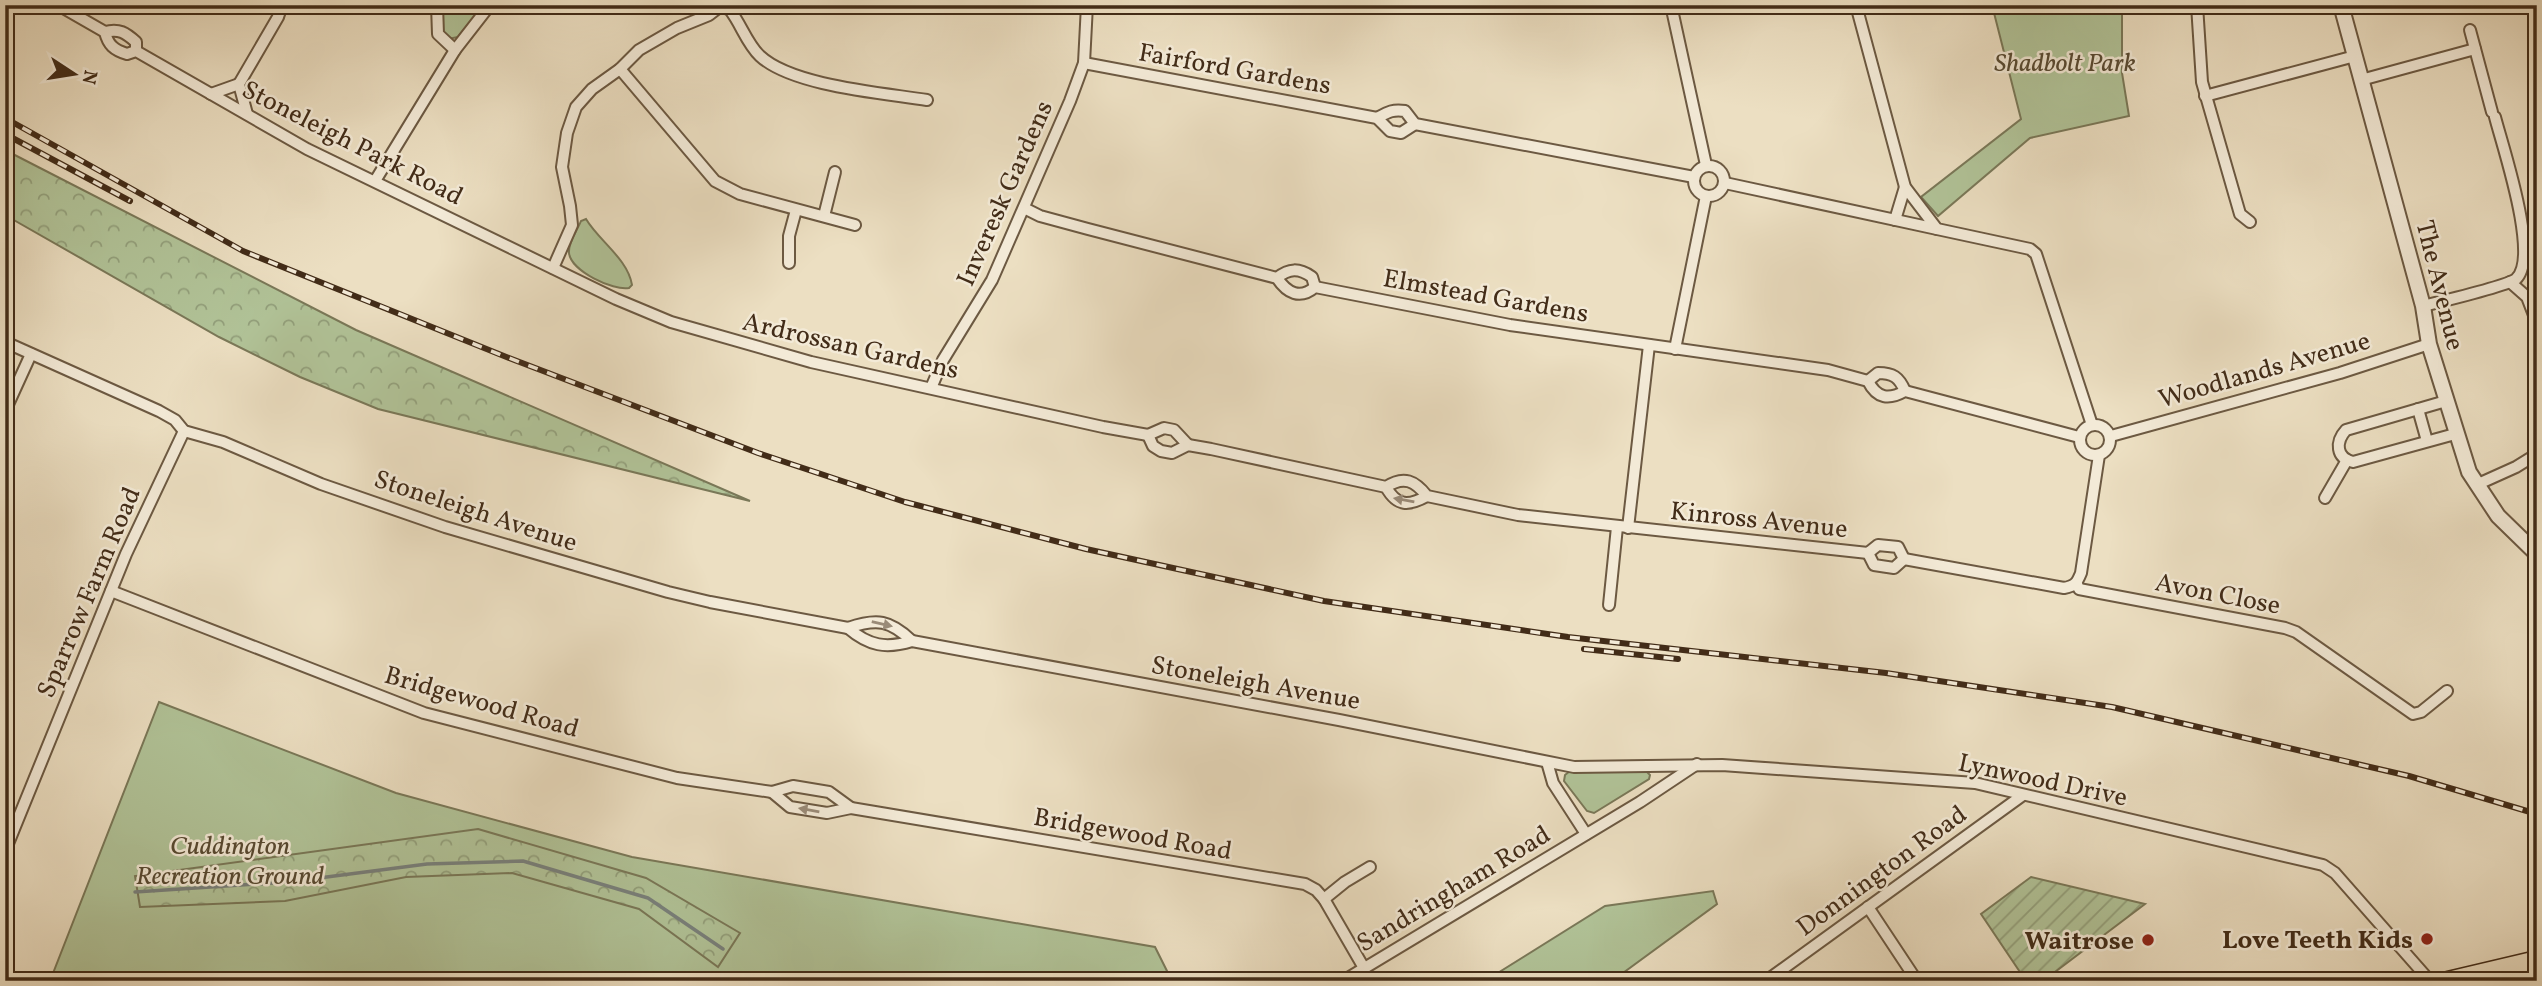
<svg xmlns="http://www.w3.org/2000/svg" width="2542" height="986" viewBox="0 0 2542 986" font-family="Vollkorn,serif">
<defs>
<pattern id="forest-crowns" width="20" height="18" patternUnits="userSpaceOnUse" patternTransform="scale(1.75)"><rect width="20" height="18" fill="#b1c398"/><path d="M2 6a3 3 0 1 1 6 0M12 15a3 3 0 1 1 6 0" fill="none" stroke="#929f7b"/></pattern>
<pattern id="garden-furrows" width="10" height="10" patternUnits="userSpaceOnUse" patternTransform="scale(1.75)"><rect width="10" height="10" fill="#b1c398"/><path d="M-1 1l2-2M0 10L10 0M9 11l2-2" fill="none" stroke="#929f7b"/></pattern>
</defs>
<rect width="100%" height="100%" fill="#ecdfc2"/>
<filter id="stains"><feTurbulence type="fractalNoise" baseFrequency=".00286" numOctaves="4"/><feColorMatrix values="0 0 0 0 .2 0 0 0 0 .09 0 0 0 0 .02 0 0 0 .5 -.17"/></filter>
<radialGradient id="worn" r=".72"><stop offset=".6" stop-color="#630" stop-opacity="0"/><stop offset="1" stop-color="#630" stop-opacity=".3"/></radialGradient>
<!-- green -->
<g fill="#b1c398" stroke="#7a7858" stroke-width="2">
<path d="M442,5H484L458,37L448,39L441,30Z"/>
<path d="M1992,5H2122V73L2129,116L2030,138L1938,216L1921,197L2021,119Z"/>
<path d="M586,219C599,241 628,259 632,285L629,288C613,291 571,271 569,253C568,242 577,231 581,221Z"/>
<path d="M159,702L396,793L632,857L1155,947L1168,973L1156,981H50Z"/>
<path d="M1639,770L1646,771L1650,775L1649,779L1594,813L1587,811L1564,781L1565,775L1570,771Z"/>
<path d="M1713,891L1717,904L1612,981H1485L1605,906Z"/>
</g>
<!-- forest -->
<g fill="url(#forest-crowns)" stroke="#7a7858" stroke-width="2">
<path d="M5,150L356,330L750,501L378,409L300,377L219,337L5,215Z"/>
<path d="M478,829L646,878L740,933L718,967L639,909L512,873L406,877L285,901L140,907L135,876Z"/>
</g>
<!-- garden -->
<path fill="url(#garden-furrows)" stroke="#7a7858" stroke-width="2" d="M2031,877L2145,904L2043,981H2026L1981,914Z"/>
<g fill="none" stroke-linecap="round" stroke-linejoin="round">
<!-- stream -->
<path stroke="#79817c" stroke-width="3.5" d="M135,892L288,882L427,864L523,861L648,898L723,949"/>
<!-- minor casing -->
<g stroke="#6c5942" stroke-width="14">
<g id="minor">
<path d="M58,5L105,32C119,28 126,33 136,42V51"/>
<path d="M437,5L438,34L455,50"/>
<path d="M1671,5L1706,165"/>
<path d="M1856,5L1905,187L1937,229L2030,249L2036,254L2092,425"/>
<path d="M2197,5L2202,82L2240,214L2250,222"/>
<path d="M722,6L730,10C741,24 747,44 760,56C792,86 883,93 927,100"/>
<path d="M2470,30L2492,112"/>
<path d="M105,32C108,45 114,50 127,54L136,51L307,149L616,299L671,322L811,362L1103,427L1148,435L1164,428L1174,430L1188,445"/>
<path d="M1084,63L1377,118L1390,131L1401,133L1415,124"/>
<path d="M620,69L715,181L740,194L855,225"/>
<path d="M2361,80L2475,49"/>
<path d="M211,94L239,84"/>
<path d="M2205,96L2355,56"/>
<path d="M247,114L239,84L278,17L282,5"/>
<path d="M1377,118C1388,112 1393,109 1405,111L1415,124L1694,177"/>
<circle cx="1709" cy="181" r="15"/>
<path d="M375,181L455,50L490,5"/>
<path d="M1725,183L1937,229"/>
<path d="M1024,208L1040,216L1088,229L1277,278C1287,293 1300,300 1315,287L1510,325L1828,370L1868,381C1877,399 1889,400 1905,391L2079,437"/>
<path d="M824,216L835,172"/>
<path d="M1895,220L1905,187"/>
<path d="M789,263V236L796,210"/>
<path d="M553,268L572,225L570,206L562,167L567,133L576,107L592,89L620,69L639,50L677,28L709,15L722,5"/>
<path d="M1277,278C1289,268 1299,268 1312,277L1315,287"/>
<path d="M2510,282L2527,297L2537,323"/>
<path d="M2423,306C2439,302 2507,286 2516,279C2540,257 2503,148 2495,117"/>
<path d="M5,342L159,411L175,420L184,431L223,442L321,484L445,527L668,592L710,602L848,628C877,618 890,620 912,641"/>
<path d="M1675,349L1706,196"/>
<path d="M1868,381L1878,373C1893,373 1899,377 1905,391"/>
<path d="M931,388L943,360L992,280L1070,101L1084,63L1087,5"/>
<path d="M2446,401L2346,430C2335,442 2336,458 2353,462L2455,434"/>
<path d="M2418,409L2427,441"/>
<path d="M5,411L31,354"/>
<circle cx="2095" cy="440" r="15"/>
<path d="M1148,435L1153,446L1161,451L1172,453L1188,445L1211,449L1386,487C1404,475 1415,481 1427,496L1518,515L1868,553L1878,545L1898,547L1904,559"/>
<path d="M2111,436L2340,373L2429,344"/>
<path d="M2476,485L2516,467L2537,454"/>
<path d="M1386,487C1397,507 1409,506 1427,496"/>
<path d="M2325,498L2347,460"/>
<path d="M1628,528L1649,345"/>
<path d="M1868,553L1874,565L1894,568L1904,559"/>
<path d="M1904,559L2064,588C2075,586 2077,583 2081,573L2099,455"/>
<path d="M2077,584L2079,589L2285,628L2296,632L2413,714L2421,712L2447,691"/>
<path d="M111,591L424,713L677,778L772,792L793,786L829,792L851,808"/>
<path d="M1609,605L1617,527"/>
<path d="M848,628C869,646 886,649 912,641L1339,720L1574,767L1722,765L1975,783L2323,865L2335,873L2430,981"/>
<path d="M1547,762L1553,783L1586,834"/>
<path d="M772,792L790,807L827,813L851,808L1305,884L1316,890L1324,899L1364,968"/>
<path d="M5,851L126,554L184,431"/>
<path d="M1324,899L1345,882L1370,867"/>
<path d="M1868,907L1917,981"/>
<path d="M1343,981L1640,802L1697,764"/>
<path d="M1766,981L2023,795"/>
</g>
</g>
<!-- tertiary casing -->
<g stroke="#6c5942" stroke-width="18">
<path id="tertiary" d="M2341,5L2423,306L2429,344L2469,472L2498,516L2537,554"/>
</g>
<!-- primary casing -->
<g stroke="#422c18" stroke-width="21">
<path id="primary" d="M2448,981L2537,960"/>
</g>
<!-- minor -->
<use href="#minor" stroke="#f3ead7" stroke-width="10"/>
<!-- tertiary -->
<use href="#tertiary" stroke="#f3ead7" stroke-width="14"/>
<!-- primary -->
<use href="#primary" stroke="#ecdfc2" stroke-width="18"/>
<!-- rail casing -->
<g stroke="#422c18" stroke-width="6">
<g id="rail">
<path d="M5,118L243,251L509,358L758,453L905,502L1086,549L1324,601L1568,637L1886,673L2112,707L2409,776L2537,814"/>
<path d="M5,134L130,201"/>
<path d="M1584,649L1678,659"/>
</g>
</g>
<!-- rail -->
<use href="#rail" stroke="#f3ead7" stroke-width="3.5" stroke-dasharray="10" stroke-linecap="butt"/>
</g>
<!-- one-way arrows -->
<defs><path id="oneway-solid" d="M-6-.8H1V-3.2L6.5 0L1 3.2V.8H-6Z" transform="scale(1.75)"/></defs>
<g fill="#9a8b78">
<use href="#oneway-solid" transform="translate(1404 500) rotate(-170)"/>
<use href="#oneway-solid" transform="translate(882 624) rotate(13)"/>
<use href="#oneway-solid" transform="translate(809 810) rotate(-170)"/>
</g>
<!-- markers -->
<g fill="#8f2418" stroke="#f3ead7" stroke-width="2.5">
<circle cx="2427" cy="939" r="7"/>
<circle cx="2148" cy="940" r="7"/>
</g>
<g text-anchor="middle" stroke-width="5" stroke-linejoin="round" paint-order="stroke">
<!-- park labels -->
<g font-size="26" font-style="italic" fill="#584a32" stroke="#f3ead7">
<text x="2065" y="71">Shadbolt Park</text>
<text x="230" y="854">Cuddington<tspan x="230" dy="30">Recreation Ground</tspan></text>
</g>
<!-- street labels -->
<g font-size="26" fill="#422c18" stroke="#f3ead7">
<text transform="translate(1235 68) rotate(10)" y="9">Fairford Gardens</text>
<text transform="translate(353 142) rotate(27)" y="9">Stoneleigh Park Road</text>
<text transform="translate(1004 193) rotate(-66)" y="9">Inveresk Gardens</text>
<text transform="translate(2441 285) rotate(76)" y="9">The Avenue</text>
<text transform="translate(1486 295) rotate(10)" y="9">Elmstead Gardens</text>
<text transform="translate(851 345) rotate(13)" y="9">Ardrossan Gardens</text>
<text transform="translate(2264 369) rotate(-16)" y="9">Woodlands Avenue</text>
<text transform="translate(476 510) rotate(18)" y="9">Stoneleigh Avenue</text>
<text transform="translate(1759 519) rotate(6)" y="9">Kinross Avenue</text>
<text transform="translate(88 592) rotate(-67)" y="9">Sparrow Farm Road</text>
<text transform="translate(2218 593) rotate(11)" y="9">Avon Close</text>
<text transform="translate(1256 682) rotate(10)" y="9">Stoneleigh Avenue</text>
<text transform="translate(482 701) rotate(16)" y="9">Bridgewood Road</text>
<text transform="translate(2043 779) rotate(12)" y="9">Lynwood Drive</text>
<text transform="translate(1133 833) rotate(10)" y="9">Bridgewood Road</text>
<text transform="translate(1881 870) rotate(-36)" y="9">Donnington Road</text>
<text transform="translate(1453 888) rotate(-31)" y="9">Sandringham Road</text>
</g>
<!-- poi labels -->
<g font-size="26" font-weight="bold" fill="#422c18" stroke="#f3ead7" text-anchor="end">
<text x="2413" y="948">Love Teeth Kids</text>
<text x="2134" y="949">Waitrose</text>
</g>
</g>
<!-- margin -->
<rect width="2542" height="986" fill="none" stroke="#ecdfc2" stroke-width="28"/>
<rect x="7" y="7" width="2528" height="972" fill="none" stroke="#422c18" stroke-width="3.5"/>
<rect x="14" y="14" width="2514" height="958" fill="none" stroke="#422c18" stroke-width="2"/>
<!-- north arrow -->
<g transform="translate(74 74) rotate(102)" stroke="#f3ead7" stroke-width="5" paint-order="stroke">
<path d="M0-5L12 26L0 18L-12 26Z" fill="#422c18"/>
<text y="-10" font-size="19" font-weight="bold" text-anchor="middle" fill="#422c18">N</text>
</g>
<rect width="100%" height="100%" filter="url(#stains)"/>
<rect width="100%" height="100%" fill="url(#worn)"/>
</svg>
